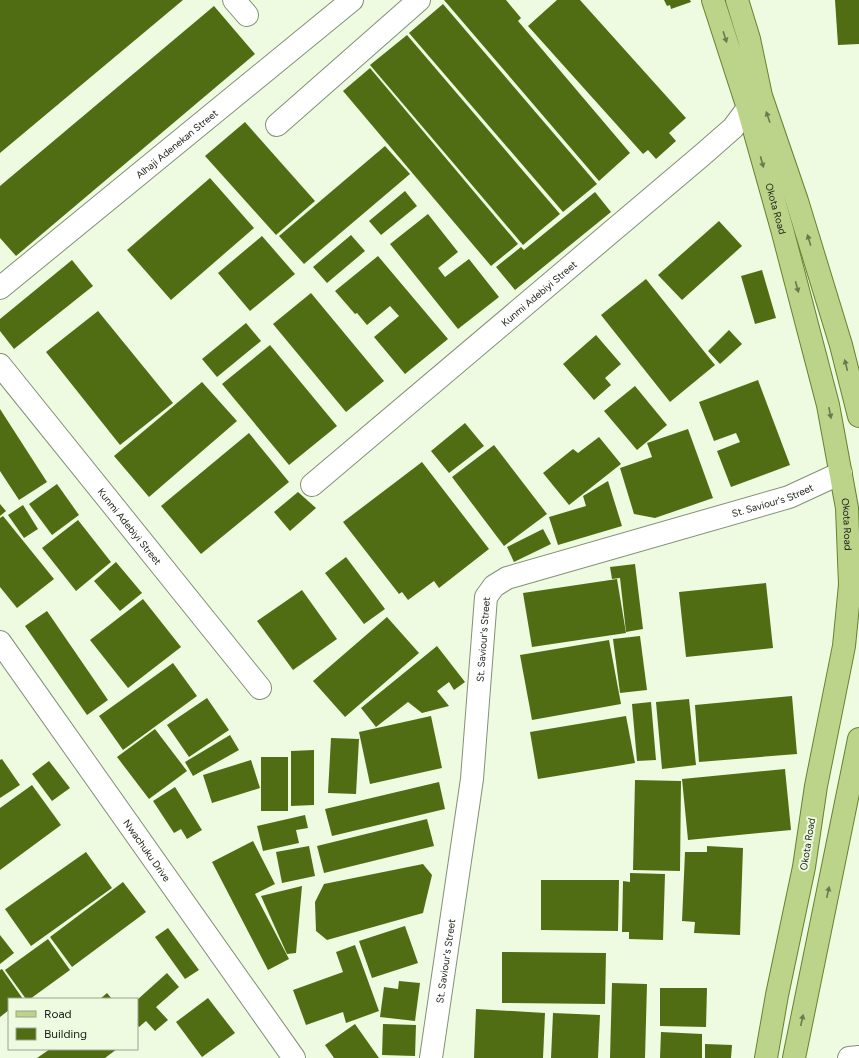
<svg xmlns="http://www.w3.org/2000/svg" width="859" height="1058" viewBox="0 0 859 1058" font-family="Figtree,sans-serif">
<rect width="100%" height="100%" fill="#effbe0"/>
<!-- building -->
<g fill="#506d13">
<path d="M0,0H183L0,153Z"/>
<path d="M444,0H506L521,18L518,21L630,153L599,181Z"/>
<path d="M557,0H580L686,118L669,133L676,141L656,159L648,150L643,154L528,26Z"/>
<path d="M664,0H690L691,2L671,9L670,5L667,6Z"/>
<path d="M835,0H859V44L838,45Z"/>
<path d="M443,4L597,184L563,212L409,33Z"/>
<path d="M214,6L255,54L16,256L0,238V186Z"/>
<path d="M407,35L560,214L523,245L370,65Z"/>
<path d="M370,68L518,244L491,266L343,91Z"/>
<path d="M245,122L315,201L276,235L205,156Z"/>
<path d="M385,146L410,174L304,264L279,236Z"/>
<path d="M210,178L254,228L171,300L127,250Z"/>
<path d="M405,191L417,206L381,235L369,221Z"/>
<path d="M595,192L611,212L515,290L496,267L521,247L524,250Z"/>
<path d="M428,214L458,252L438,268L445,277L469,259L499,297L458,329L390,244Z"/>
<path d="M719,221L742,246L682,300L658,275Z"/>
<path d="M351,235L365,251L327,283L313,267Z"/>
<path d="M262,236L295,274L250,311L218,273Z"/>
<path d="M378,256L448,339L405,374L374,337L399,316L390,306L367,325L357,313L355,314L335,291Z"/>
<path d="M72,260L93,286L14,349L0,331V319Z"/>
<path d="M762,270L776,318L755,324L741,276Z"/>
<path d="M646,279L715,365L670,402L601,315Z"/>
<path d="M311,293L384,381L346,412L273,324Z"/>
<path d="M98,311L173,403L120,445L46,352Z"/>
<path d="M246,323L261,341L217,377L202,359Z"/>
<path d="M729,330L742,344L720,364L708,351Z"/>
<path d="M596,335L621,364L605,378L611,385L594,400L563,364Z"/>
<path d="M270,345L337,426L289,465L222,384Z"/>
<path d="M758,380L790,465L731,487L717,451L740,442L736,433L714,441L699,402Z"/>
<path d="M202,382L237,421L149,497L114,456Z"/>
<path d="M635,386L667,425L637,450L604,411Z"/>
<path d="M0,409L47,482L19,500L0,471Z"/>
<path d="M465,423L484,446L449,473L431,451Z"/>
<path d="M688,429L713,498L655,518L634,514L620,468L652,457L647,443Z"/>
<path d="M249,433L289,482L201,554L161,506Z"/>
<path d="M599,437L621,464L569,505L543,473L573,449L578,453Z"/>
<path d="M494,445L547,514L504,546L452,477Z"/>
<path d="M422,462L489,549L439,588L434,581L408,600L402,592L399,594L343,522Z"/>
<path d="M608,481L622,526L558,545L549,517L586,506L583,496Z"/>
<path d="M57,484L79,515L52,535L29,504Z"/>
<path d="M298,492L316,508L290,531L274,512Z"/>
<path d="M0,504L6,511L0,516Z"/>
<path d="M23,505L38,529L24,538L8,515Z"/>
<path d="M3,516L54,579L17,608L0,587V518Z"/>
<path d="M78,520L111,562L76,591L42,548Z"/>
<path d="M543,529L551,544L514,562L507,547Z"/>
<path d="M346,557L385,609L364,624L325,573Z"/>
<path d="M116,562L142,593L120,611L94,581Z"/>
<path d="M635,564L643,629L626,632L620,578L612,579L610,567Z"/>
<path d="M617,579L626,633L532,647L523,593Z"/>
<path d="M766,583L773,648L686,657L679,592Z"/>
<path d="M302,590L337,639L293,670L257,621Z"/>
<path d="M143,599L181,647L128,688L90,640Z"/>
<path d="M47,611L108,700L87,715L25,626Z"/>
<path d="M387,617L419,653L345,717L313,681Z"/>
<path d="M640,636L647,690L620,693L613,639Z"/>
<path d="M609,640L621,704L532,720L520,655Z"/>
<path d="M437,646L465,682L454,690L449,682L437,691L449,706L422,713L408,702L376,727L361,708Z"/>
<path d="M173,663L197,696L123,750L99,716Z"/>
<path d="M792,696L797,754L699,762L695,705Z"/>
<path d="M207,698L229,730L189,757L167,725Z"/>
<path d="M689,699L696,765L662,769L656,702Z"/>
<path d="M651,702L656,760L637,761L632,704Z"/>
<path d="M431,716L442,768L370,784L359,732Z"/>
<path d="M626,716L635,763L538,779L530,732Z"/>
<path d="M155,729L187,771L149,799L117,757Z"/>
<path d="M230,735L239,750L193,776L185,762Z"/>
<path d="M331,738L359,739L356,794L328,793Z"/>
<path d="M314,750V805L291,806V751Z"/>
<rect x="261" y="757" width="27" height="54"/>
<path d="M2,759L20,785L0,798V760Z"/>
<path d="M251,760L260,788L212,803L203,775Z"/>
<path d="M49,761L70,788L52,801L32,774Z"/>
<path d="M785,769L791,830L688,840L682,779Z"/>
<path d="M635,780L681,781L680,871L633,870Z"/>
<path d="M439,782L445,809L332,836L325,809Z"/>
<path d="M32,785L61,825L0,870V808Z"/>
<path d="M175,787L202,830L187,839L181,829L174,833L153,801Z"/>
<path d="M305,815L308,828L296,830L299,843L263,851L257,826Z"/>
<path d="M427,819L434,846L324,873L317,846Z"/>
<path d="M253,841L275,884L255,894L289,959L268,970L212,862Z"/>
<path d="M309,846L315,876L282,883L276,852Z"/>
<path d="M707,846L743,848L740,935L694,933L695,922L682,921L685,852H707Z"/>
<path d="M86,852L112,888L31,946L5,909Z"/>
<path d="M423,864L432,875L423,913L327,940L316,931L315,902L324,884Z"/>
<path d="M630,873L665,874L663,940L629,939V932H622L623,881L630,882Z"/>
<path d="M541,880H619L618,931L541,930Z"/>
<path d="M123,882L146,912L72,967L50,937Z"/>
<path d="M302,886L296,953L287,954L261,896Z"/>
<path d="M405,926L418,963L372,978L359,941Z"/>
<path d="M168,928L199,970L185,979L155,937Z"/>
<path d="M0,935L14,953L0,964Z"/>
<path d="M48,939L70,970L30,999H26L5,970Z"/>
<path d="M355,945L379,1011L346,1023L343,1012L306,1025L293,990L343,972L336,952Z"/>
<path d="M502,952L606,953L605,1004L502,1003Z"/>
<path d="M2,969L23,999H9V1010L0,1017V970Z"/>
<path d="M167,973L179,987L156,1007L168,1020L155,1031L146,1021L139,1027L137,1025V1000Z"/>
<path d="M399,981L420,983L415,1021L380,1017L384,987L398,989Z"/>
<path d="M612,983L647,984L645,1058H610Z"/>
<path d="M660,988H707L706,1027L660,1026Z"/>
<path d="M107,993L112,999H100Z"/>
<path d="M208,998L235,1033L202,1057L176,1022Z"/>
<path d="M476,1009L545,1013L543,1058H474Z"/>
<path d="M553,1013L600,1015L598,1058H551Z"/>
<path d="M355,1024L379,1058H334L325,1045Z"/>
<path d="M383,1024L416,1025L415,1056L382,1055Z"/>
<path d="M661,1032L702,1034V1058H660Z"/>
<path d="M705,1044L732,1045L731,1058H705Z"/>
<path d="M50,1049H117L105,1058H37Z"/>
</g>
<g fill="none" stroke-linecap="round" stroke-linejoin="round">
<!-- minor casing -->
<g stroke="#848f76" stroke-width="24">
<g id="minor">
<path d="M234,0L247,15"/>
<path d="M277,125L419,0"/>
<path id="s1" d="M0,288L352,0"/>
<path id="s2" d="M0,365L260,688"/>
<path id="s3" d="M312,485L701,156L733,128L748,108L760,97"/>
<path id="s4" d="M0,642L294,1058"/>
<path id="s5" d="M431,1058L472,779L486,597L494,586L507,578L789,497L841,473"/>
<path d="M849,1058L859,1057"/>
</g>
</g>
<!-- major casing -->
<g stroke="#65822e" stroke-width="24">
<g id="major">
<path id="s6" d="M713,0L748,108L782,229L828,405L847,508L850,585L844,646L816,786L804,867L777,995L766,1058"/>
<path d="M737,0L749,39L761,96L797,201L841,345L859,416"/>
<path d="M794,1058L859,739"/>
</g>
</g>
<!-- minor -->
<use href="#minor" stroke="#fff" stroke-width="22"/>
<!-- major -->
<use href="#major" stroke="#bbd48a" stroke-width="22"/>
</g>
<!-- one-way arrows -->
<defs><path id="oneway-solid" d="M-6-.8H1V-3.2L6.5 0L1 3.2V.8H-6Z"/></defs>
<g fill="#6a794f">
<use href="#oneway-solid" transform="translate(725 37) rotate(72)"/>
<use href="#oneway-solid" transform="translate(768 117) rotate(-109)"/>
<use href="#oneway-solid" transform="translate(762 162) rotate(75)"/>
<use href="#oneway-solid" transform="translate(809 240) rotate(-107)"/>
<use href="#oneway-solid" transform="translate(797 287) rotate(75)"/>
<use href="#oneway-solid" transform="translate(846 365) rotate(-104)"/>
<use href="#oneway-solid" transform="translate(830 413) rotate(79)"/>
<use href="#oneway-solid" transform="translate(828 892) rotate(-78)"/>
<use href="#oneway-solid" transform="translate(802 1020) rotate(-78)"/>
</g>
<g text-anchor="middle" stroke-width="4" stroke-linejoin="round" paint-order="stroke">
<!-- street labels -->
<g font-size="10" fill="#1a1e14" stroke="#effbe0">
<text dy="4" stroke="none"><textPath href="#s1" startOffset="228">Alhaji Adenekan Street</textPath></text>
<text dy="4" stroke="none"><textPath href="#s6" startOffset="218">Okota Road</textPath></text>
<text dy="4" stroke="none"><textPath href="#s3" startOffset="297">Kunmi Adebiyi Street</textPath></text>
<text dy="4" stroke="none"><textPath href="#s5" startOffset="770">St. Saviour's Street</textPath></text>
<text dy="4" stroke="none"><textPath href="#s6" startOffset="542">Okota Road</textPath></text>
<text dy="4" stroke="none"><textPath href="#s2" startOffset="207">Kunmi Adebiyi Street</textPath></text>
<text dy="4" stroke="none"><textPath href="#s5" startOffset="422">St. Saviour's Street</textPath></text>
<text transform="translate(807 844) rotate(-81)" y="4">Okota Road</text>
<text dy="4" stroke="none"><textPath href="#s4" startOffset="255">Nwachuku Drive</textPath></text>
<text dy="4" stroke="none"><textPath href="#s5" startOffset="98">St. Saviour's Street</textPath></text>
</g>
</g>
<!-- legend -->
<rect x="8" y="998" width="130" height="52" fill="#effbe0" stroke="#9aa38e"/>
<rect x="16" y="1011" width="20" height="6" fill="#bbd48a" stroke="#9aa38e"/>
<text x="44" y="1018" font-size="12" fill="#1a1e14">Road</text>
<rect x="16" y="1028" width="20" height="12" fill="#506d13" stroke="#9aa38e"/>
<text x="44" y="1038" font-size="12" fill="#1a1e14">Building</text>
</svg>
